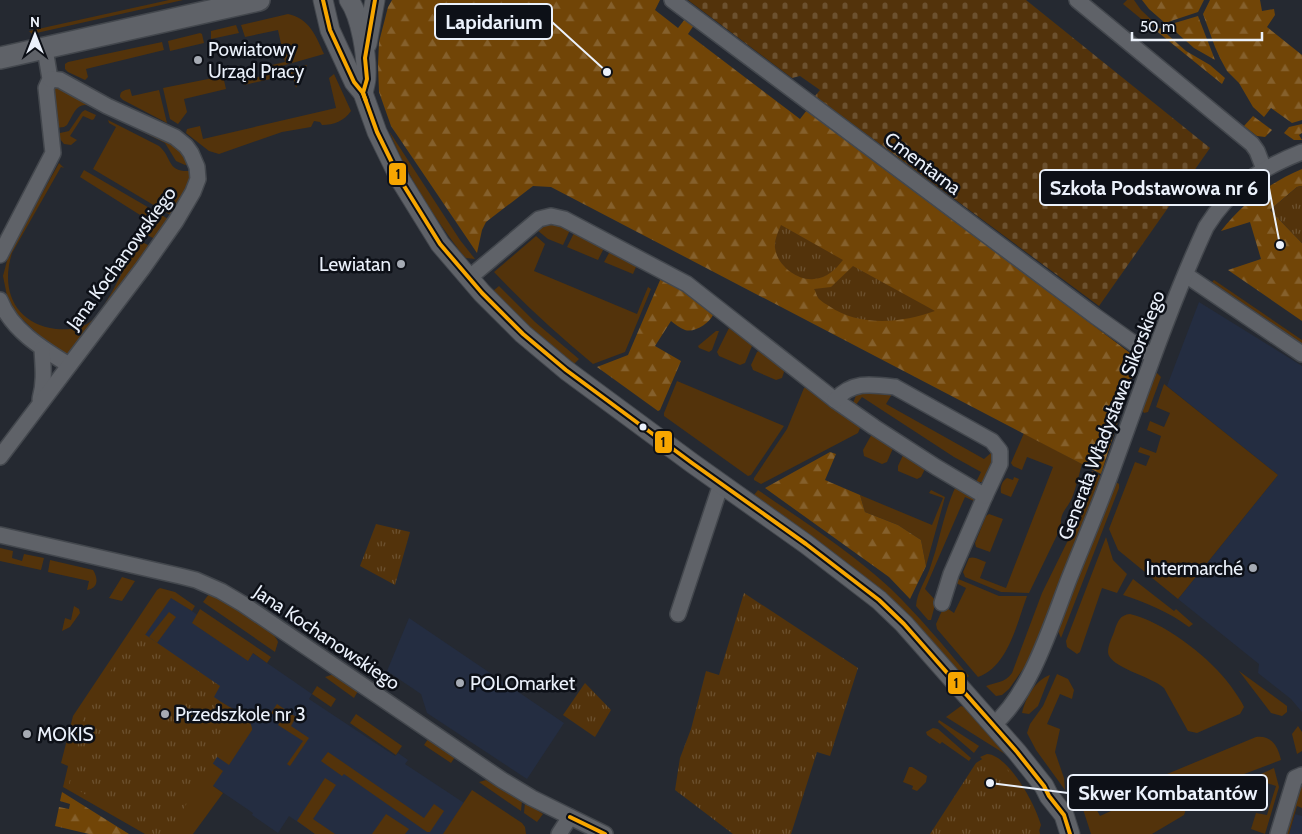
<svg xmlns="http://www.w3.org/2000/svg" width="1302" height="834" viewBox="0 0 1302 834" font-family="Cabin,sans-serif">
<defs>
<pattern id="forest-firs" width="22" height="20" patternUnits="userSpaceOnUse" patternTransform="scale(1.25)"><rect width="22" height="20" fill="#714507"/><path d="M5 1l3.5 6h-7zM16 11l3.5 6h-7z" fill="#85602c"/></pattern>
<pattern id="cemetery-stones" width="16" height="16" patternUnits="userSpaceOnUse" patternTransform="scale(1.25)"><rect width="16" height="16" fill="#53330b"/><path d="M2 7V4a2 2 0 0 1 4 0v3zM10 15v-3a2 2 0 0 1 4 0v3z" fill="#6c512f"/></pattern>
<pattern id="park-tufts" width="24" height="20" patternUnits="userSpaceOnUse" patternTransform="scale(1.25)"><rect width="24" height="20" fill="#53330b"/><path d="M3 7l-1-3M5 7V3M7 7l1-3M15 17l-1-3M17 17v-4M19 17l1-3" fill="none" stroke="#6c512f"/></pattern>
</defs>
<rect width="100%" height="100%" fill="#252931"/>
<!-- built -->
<g fill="#242d41">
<path d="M1199,302L1302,366V712L1291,699L1258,673L1259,664L1178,599L1278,475L1167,386Z"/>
<path d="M163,591L312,694L309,699L395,756L398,753L408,760L405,764L511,834H315L289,816L278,833L252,815L253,813L203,779L75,760L79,739Z"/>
<path d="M409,618L564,723L527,779L427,713L421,694L387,671Z"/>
<path d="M1295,814L1302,816V834H1289Z"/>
</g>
<!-- green -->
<g fill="#53330b">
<path d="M169,0H183L32,34L29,31Z"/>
<path d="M1127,0H1134L1141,10L1157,25L1151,27L1123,4Z"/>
<path d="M288,14C309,18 316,36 324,54L264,71L263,67L285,62L278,30L245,37L241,25Z"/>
<path d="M236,25L239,33L211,39V31Z"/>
<path d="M200,33L202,34L204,43L170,51L168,41Z"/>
<path d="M162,42L164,50L86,69L88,77L85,80L68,72L65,69V64L68,62Z"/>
<path d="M307,65L296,88L292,74L244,85L246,80Z"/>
<path d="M334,74L351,111C344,121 334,125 322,125L320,122L314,121L311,127L282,132L219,154L209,151L186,133L187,129L200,126L203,139L336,108L329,78Z"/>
<path d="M223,76L226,89L184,99L187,112L178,124L170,119L163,88Z"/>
<path d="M55,86L58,87L95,108C77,99 75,112 67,125L64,127L56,128L53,88Z"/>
<path d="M130,89L132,96L159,90L167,123L123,100L120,97C120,91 124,90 130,89Z"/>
<path d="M85,110L96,115L94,119L92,120L83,116L70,136L77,140L71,145L64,144L60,139V133L69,131L82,112Z"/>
<path d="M113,117L168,140L182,150L190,164L185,165L176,161L165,143Z"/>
<path d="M108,120L159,146C173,158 166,172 190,171V182L172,216L93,169L116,127L109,123Z"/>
<path d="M389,131L460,240L475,259L466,258L462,254C433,216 407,175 389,131Z"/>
<path d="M59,163L64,168L61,167L12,253C0,290 15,324 56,329C68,330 80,329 90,322C106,310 128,260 138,240L150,246L73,355H65L45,341L17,314L7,296L3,276L9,253Z"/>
<path d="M84,170L170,220L155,239L143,233L148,220L80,177Z"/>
<path d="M552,223L571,228L563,245L548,239L537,230Z"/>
<path d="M578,232L602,245L603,250L598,260L567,247L574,233Z"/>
<path d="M536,236L545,244L534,271L637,314L648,287L651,289L625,352L593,364C558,335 525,305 494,272Z"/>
<path d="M612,251L635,264L636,267L633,274L604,262L609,253Z"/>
<path d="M1214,280L1302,340V344L1212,282Z"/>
<path d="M499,286L535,322L579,359L573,365L531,330L493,291Z"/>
<path d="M732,327L751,342L752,346L745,363L740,365L719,356L717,352L729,328Z"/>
<path d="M716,331H719L712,350L709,352L699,348L698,346Z"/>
<path d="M760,350L783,368L784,372L782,378L776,380L753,370L751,365L757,352Z"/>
<path d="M1157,373L1161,377L1148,412L1144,413L1142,410L1155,374Z"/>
<path d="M677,381L784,426L751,475L748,476L664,416V413Z"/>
<path d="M1164,384L1278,475L1178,599L1118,550L1109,529L1135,462L1146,466L1150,456L1138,452L1140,447L1156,453L1161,436L1147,430L1150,421L1164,427L1170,413L1156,407Z"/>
<path d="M807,387L861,426L858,433L761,484L754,480V478L787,429L804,388Z"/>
<path d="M878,392L892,394L886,404L984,459L992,452L994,461L984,482H976L981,472L954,457L862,397L855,406L853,403L857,393Z"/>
<path d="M873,432L894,446L887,462L882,464L864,456L863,450Z"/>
<path d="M1024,433L1082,464C1079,475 1076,488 1072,498C1066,511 1060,511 1061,527L1029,593L1001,592L965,577L963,572L969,558C975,556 980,560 986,562L980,578L1006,588L1053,467L1027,457L1022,470L1013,466L1011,463Z"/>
<path d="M904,453L926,467L921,477L917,479L898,471V466Z"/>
<path d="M1092,471L1101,476L1030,659L1009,689L1002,695L996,696L986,686C996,682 1005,683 1012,673L1042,593L1077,522Z"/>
<path d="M1014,477L1019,479L1011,497L1001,493C1000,487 1002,481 1007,478L1013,480Z"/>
<path d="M1116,482L1119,484V488L1061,638L1058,631L1060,622Z"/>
<path d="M956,486L974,497L976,502L965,497L925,589L936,601L931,620H928L916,606C917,591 927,579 931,565C940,539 944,511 956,486Z"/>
<path d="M758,490C803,521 850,551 890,588C918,615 944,646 969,676L965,679L862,576L831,551L754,495Z"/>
<path d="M931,490L945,497L926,566L921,540L898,525L865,512L860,495L932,525L943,498L929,493Z"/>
<path d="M989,514L1003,519L990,552L976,547L975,543L986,516Z"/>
<path d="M1106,537L1113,560L1127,574L1117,593L1102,588L1080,652L1077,654L1067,647L1066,641Z"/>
<path d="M0,548L13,551L12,558L22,561L24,554L44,558L41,570L0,561Z"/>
<path d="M50,560L93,570C98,578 99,588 87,590L89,581L48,572Z"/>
<path d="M122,577L135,581L122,601L109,598Z"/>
<path d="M956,578L999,596H1027C1017,623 1008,667 978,677L937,629L936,624L944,606L954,613L966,588L954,582Z"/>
<path d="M1133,579L1174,611L1176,609L1193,624L1189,627C1169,612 1147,603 1123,595Z"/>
<path d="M160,588L175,592L195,606L192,611L171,598L145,635L143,634L197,752L223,771L213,786L223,793L193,834H145L63,787L68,766L61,763L73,716L157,590Z"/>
<path d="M209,594C224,602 274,627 278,642L275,652L203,602Z"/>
<path d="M74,606L79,609L80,613L70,627L62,631L65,618L71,620Z"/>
<path d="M200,609L271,657L267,663L253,653L248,661L192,623Z"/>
<path d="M169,612L176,617L157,643L149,637Z"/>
<path d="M1130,614C1163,622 1205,654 1226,680C1232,687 1237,695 1242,703L1244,707L1240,714L1197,733L1188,731L1164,688C1151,676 1108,667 1108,652C1108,644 1113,636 1115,629C1118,621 1120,615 1130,614Z"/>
<path d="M1239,671L1287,706V712L1282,716L1271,713Z"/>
<path d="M1057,674L1068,679L1074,690L1072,699L1060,694L1047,724L1060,729L1055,752L1064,778L1065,790L1036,750L1027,733L1030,724L1043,706Z"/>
<path d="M331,675H335L358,691L354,698L325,677Z"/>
<path d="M1050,675L1038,706L1029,714L1022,713C1025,699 1035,680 1050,675Z"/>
<path d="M317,686L336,699L331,707L312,694Z"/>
<path d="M221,702C232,709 253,717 252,730L229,765L200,745Z"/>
<path d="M277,704L296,717L291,726L309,738L290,766L287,764L303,741L278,725L282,719L271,713Z"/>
<path d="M961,706L964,707L1005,754L946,717Z"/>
<path d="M356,714L402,746L396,755L350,723Z"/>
<path d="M939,720L979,746L974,753L938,722Z"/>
<path d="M1298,726L1302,732V751L1297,754L1292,734Z"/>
<path d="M933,728L938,729L971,758L969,761L942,742L940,744L927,735L926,732Z"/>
<path d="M1256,737C1272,735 1278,747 1281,760L1191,794L1184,815L1152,834H1091L1081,803L1083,801H1092L1100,816L1135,800L1131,789Z"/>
<path d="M428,739L455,757L451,763L424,745Z"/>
<path d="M328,752L424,818L434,804L444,811L430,832H427L344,774L342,776L321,761Z"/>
<path d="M987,754C1009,755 1036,806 1041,825L1038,834L999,776L980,757Z"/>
<path d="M909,767H912L927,776L926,782L917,791L912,789L913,786L903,782Z"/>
<path d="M1274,768L1279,787L1265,834L1251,829L1256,813L1267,815L1276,786L1252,778Z"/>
<path d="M325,778L336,785L313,819L335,834H315L297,821Z"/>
<path d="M486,780L522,801L521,811L479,782Z"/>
<path d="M1302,786V808L1297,806L1289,834H1286L1298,794Z"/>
<path d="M472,790L522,823L525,827L526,834H443Z"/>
<path d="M525,802L543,814L537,822L524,813Z"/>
<path d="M386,814L409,829L405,834H372Z"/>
</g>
<!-- forest -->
<g fill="url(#forest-firs)">
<path d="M392,0H660L655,10L678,28L685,19L694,25L688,34L800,119L807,110L1138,359L1101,474L551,187L533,186L486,222L482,230L477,253L391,126L379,92L378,65L379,42L388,7Z"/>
<path d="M1142,0H1204L1198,12L1165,23L1149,9Z"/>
<path d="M1210,0H1260L1262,11L1274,9L1275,15L1267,27L1302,55V120L1292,123L1271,108L1264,117L1253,107L1239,83L1227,71L1221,60L1215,47L1203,14Z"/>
<path d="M1198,16L1215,60L1194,48L1168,25Z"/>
<path d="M1160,28L1186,51L1210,65L1225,78L1222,84L1154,29Z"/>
<path d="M1253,116L1272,130L1265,137L1257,136L1244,126Z"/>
<path d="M1302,124V133L1299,135L1302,140H1294L1284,133L1289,127Z"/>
<path d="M1302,169V186L1297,187L1270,210L1302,243V321L1228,270L1261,259L1250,222L1221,231C1243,203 1269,183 1302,169Z"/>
<path d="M661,278L684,290L712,311L713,315C709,323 695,333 685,330C680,328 675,324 671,321L655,346L681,361L660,410L658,411L597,367L628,355Z"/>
<path d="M830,452L836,454L825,480L860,495L865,512L898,525L921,540L926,566L910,599L889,577L765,488Z"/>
<path d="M62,792L129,834H89L55,826L59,807L69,809L70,804L60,801Z"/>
</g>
<!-- cemetery -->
<path fill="url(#cemetery-stones)" d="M688,0H1026L1210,148L1099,306L815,96L820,90L800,76L792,78Z"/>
<!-- park -->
<g fill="url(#park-tufts)">
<path d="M1302,186V243L1270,210L1297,187Z"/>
<path d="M781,225L843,260C836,269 827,278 814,279C797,281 777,265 775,248C774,241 778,232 781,225Z"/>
<path d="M853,266L935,311C902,323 859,327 829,306C826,304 822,302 819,299C817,297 816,292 814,289L831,287Z"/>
<path d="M376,524L410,532L395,585L360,566Z"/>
<path d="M744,593L858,668L830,756L817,752L791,834H733L675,790L680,758L691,729L706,671L719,675Z"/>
<path d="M137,629L220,686L214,697L243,717L167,834H146L69,784L85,712Z"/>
<path d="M585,683L611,710L595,737L563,715Z"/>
<path d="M987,756C1016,768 1035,804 1040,834H930L976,763Z"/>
</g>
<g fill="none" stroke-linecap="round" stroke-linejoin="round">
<!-- minor casing -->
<g stroke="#43474d" stroke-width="18">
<g id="minor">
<path d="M672,0L1095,316L1146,352L1153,354"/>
<path d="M1077,0L1252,144L1257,151L1264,169"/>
<path d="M0,255L53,153L46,88L50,79L45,49"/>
<path d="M1186,275L1302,354"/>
<path d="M469,278L539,219L551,216L564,219L687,284L835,400L874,427L936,467L985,496L951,574L942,603"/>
<path d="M0,300C11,330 43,349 69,365"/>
<path d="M40,399C45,382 43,366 42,349"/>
<path d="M835,400C853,381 870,384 895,387L992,441L1000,451V464L985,496"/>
<path d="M0,457L143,268L176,221L193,192L198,179L197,167L191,153L186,146L175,137L107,106L60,80L50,79"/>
<path d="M0,535L180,576L196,580L221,591L243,604L502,780L532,798L605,834"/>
<path d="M678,614L721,484"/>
<path d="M993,725C1030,695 1052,623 1069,579C1083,544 1098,509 1111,473C1141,391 1169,307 1206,227C1231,187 1259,169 1302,152"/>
<path d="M559,834L570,817"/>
<path d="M1278,834L1295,778L1302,775"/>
</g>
</g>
<!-- tertiary casing -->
<g stroke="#43474d" stroke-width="21">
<g id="tertiary">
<path d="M323,0L330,30L354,82L363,93L377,132L401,181L440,244L482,293L523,334L566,370L692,463L806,544L879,600L904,624L1017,752L1044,786L1049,796L1064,815L1070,834"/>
<path d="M349,0C361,17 367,56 366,77C366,82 364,88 363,93"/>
<path d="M367,44L375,0"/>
</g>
</g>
<!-- secondary casing -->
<g stroke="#43474d" stroke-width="24">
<path id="secondary" d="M0,58L259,0"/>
</g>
<!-- minor -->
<use href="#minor" stroke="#5f6268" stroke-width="15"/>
<!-- tertiary -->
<use href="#tertiary" stroke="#5f6268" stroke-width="19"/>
<!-- secondary -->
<use href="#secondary" stroke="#5f6268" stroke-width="21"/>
<!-- bus-1 casing -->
<g stroke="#0d1017" stroke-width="8">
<g id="bus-1">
<path d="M323,0L330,30L354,82L363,93L377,132L401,181L440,244L482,293L523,334L566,370L692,463L806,544L879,600L904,624L1017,752L1044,786L1049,796L1064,815L1070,834"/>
<path d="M366,101L363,93L367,79L365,58L375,0"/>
<path d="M570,817L605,834"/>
</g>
</g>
<!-- bus-1 -->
<use href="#bus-1" stroke="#f7a600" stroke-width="4"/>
</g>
<!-- markers -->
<g fill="#a6abb4" stroke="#0d1017" stroke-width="2">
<circle cx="198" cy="60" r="5"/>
<circle cx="401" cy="264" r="5"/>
<circle cx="1253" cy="568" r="5"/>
<circle cx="460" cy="683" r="5"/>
<circle cx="165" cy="714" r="5"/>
<circle cx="27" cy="734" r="5"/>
</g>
<circle fill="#ebf1fb" stroke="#0d1017" stroke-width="2" cx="643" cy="427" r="4.5"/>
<g text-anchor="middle" stroke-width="5" stroke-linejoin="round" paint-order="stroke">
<!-- poi labels -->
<g font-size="19" fill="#ebf1fb" stroke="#0d1017" text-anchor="start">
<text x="208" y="56">Powiatowy<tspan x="208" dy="22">Urząd Pracy</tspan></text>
<text x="391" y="271" text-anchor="end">Lewiatan</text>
<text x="1243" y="575" text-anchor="end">Intermarché</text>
<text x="470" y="690">POLOmarket</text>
<text x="175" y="721">Przedszkole nr 3</text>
<text x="37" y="741">MOKIS</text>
</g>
<!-- street labels -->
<g font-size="19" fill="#ebf1fb" stroke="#0d1017">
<text transform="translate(923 163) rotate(37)" y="7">Cmentarna</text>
<text transform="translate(121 258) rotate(-54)" y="7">Jana Kochanowskiego</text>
<text transform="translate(1111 415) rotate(-69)" y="7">Generała Władysława Sikorskiego</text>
<text transform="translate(327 637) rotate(34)" y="7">Jana Kochanowskiego</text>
</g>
</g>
<!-- callouts -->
<path fill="none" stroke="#ebf1fb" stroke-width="2" d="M607 72L552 22M1280 245L1269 188M990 783L1068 793"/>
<g fill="#ebf1fb" stroke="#0d1017" stroke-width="2">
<circle cx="607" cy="72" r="5"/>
<circle cx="1280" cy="245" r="5"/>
<circle cx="990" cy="783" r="5"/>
</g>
<g fill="#0d1017" stroke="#ebf1fb" stroke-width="2">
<rect x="435" y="4" width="117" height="35" rx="5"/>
<rect x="1040" y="170" width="229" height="35" rx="5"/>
<rect x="1068" y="775" width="199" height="35" rx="5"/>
</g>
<g font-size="20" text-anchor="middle" font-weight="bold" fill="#ebf1fb">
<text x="494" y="29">Lapidarium</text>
<text x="1154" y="195">Szkoła Podstawowa nr 6</text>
<text x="1168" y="800">Skwer Kombatantów</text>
</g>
<g stroke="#0d1017" stroke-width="2">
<rect x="388" y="162" width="19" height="24" rx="5" fill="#f7a600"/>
<rect x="654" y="430" width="19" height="24" rx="5" fill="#f7a600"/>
<rect x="947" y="671" width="19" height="24" rx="5" fill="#f7a600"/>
</g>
<g font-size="14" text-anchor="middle" font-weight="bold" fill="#111">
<text x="398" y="179">1</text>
<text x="663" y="447">1</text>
<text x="956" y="688">1</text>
</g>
<!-- north arrow -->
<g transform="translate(35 35)" stroke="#0d1017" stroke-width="4" paint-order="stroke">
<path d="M0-4L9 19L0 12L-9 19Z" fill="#ebf1fb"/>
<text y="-8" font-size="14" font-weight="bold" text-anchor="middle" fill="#ebf1fb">N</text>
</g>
<!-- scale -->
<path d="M1132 32v8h130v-8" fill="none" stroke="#ebf1fb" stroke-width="2.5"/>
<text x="1140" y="32" font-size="15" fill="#ebf1fb" stroke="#0d1017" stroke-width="4" paint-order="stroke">50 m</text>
</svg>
